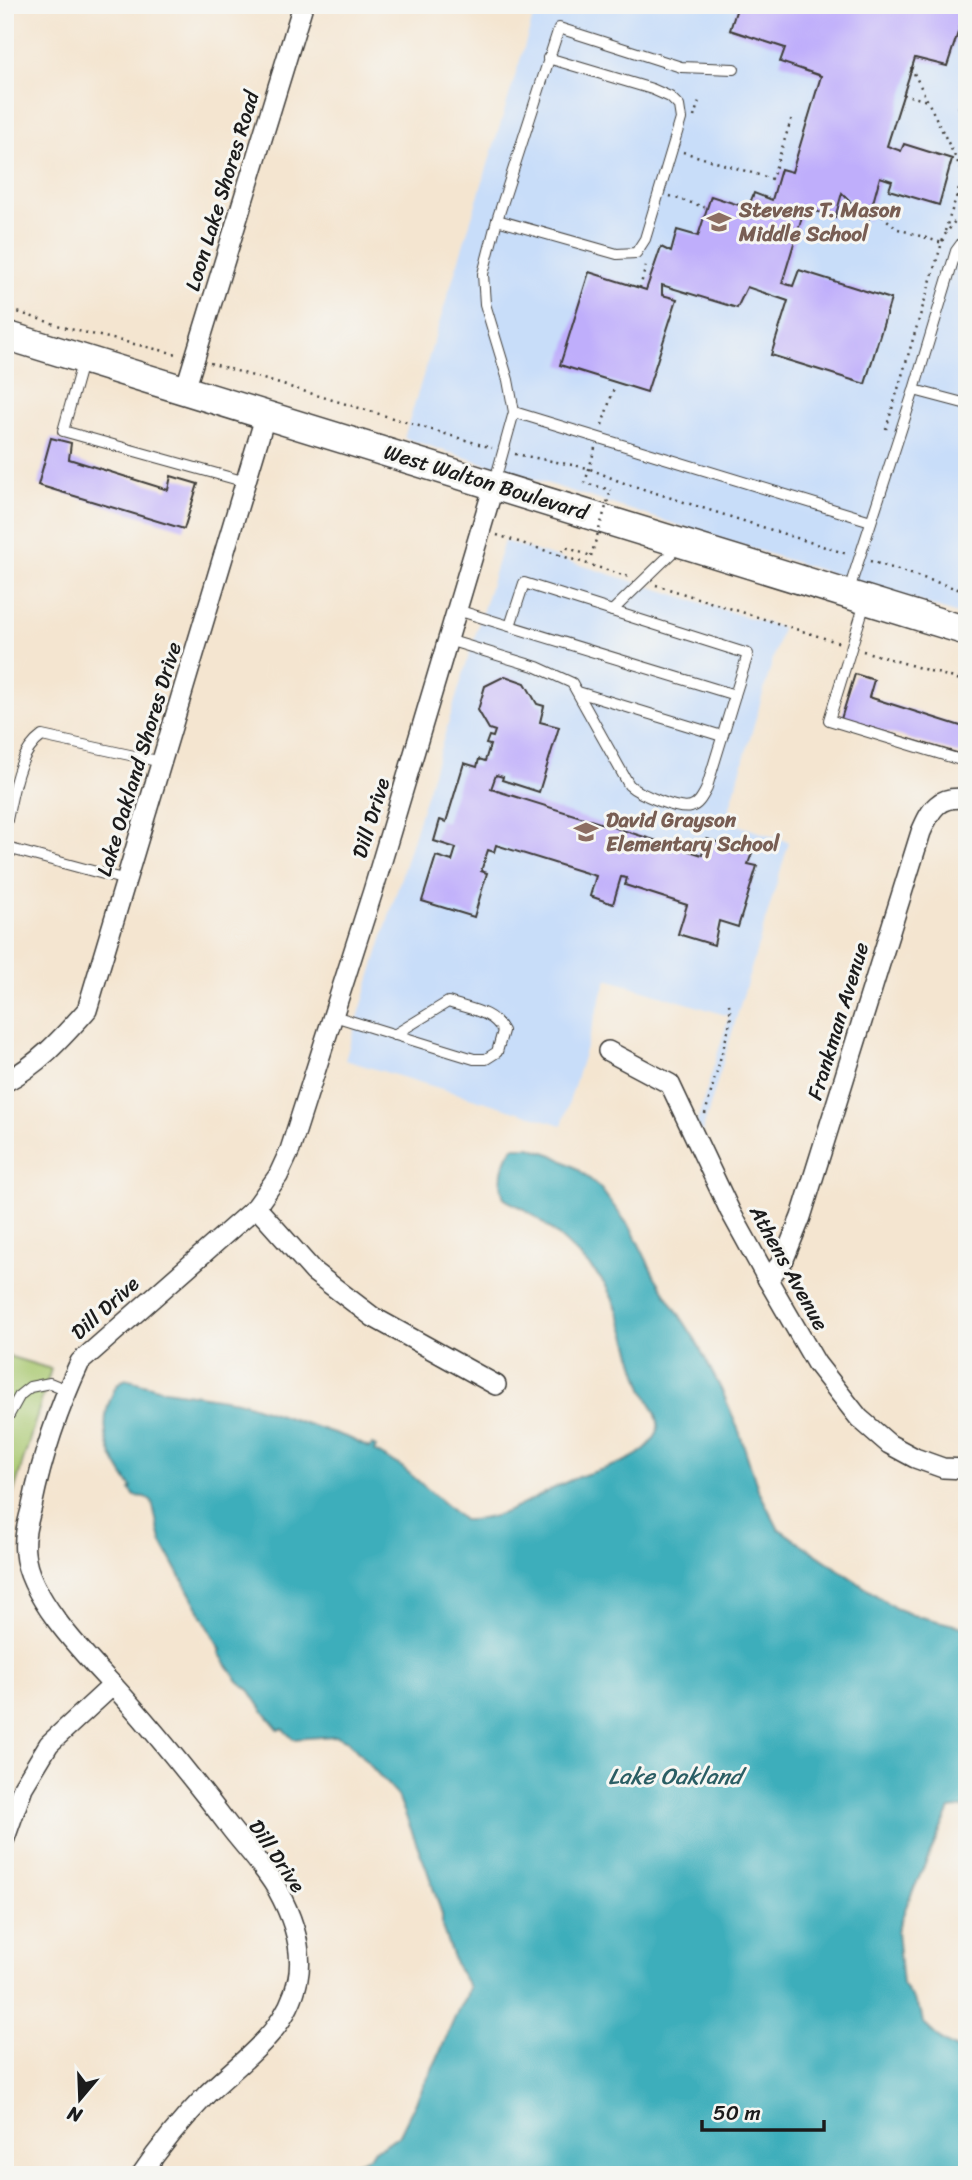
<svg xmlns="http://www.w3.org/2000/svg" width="972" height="2180" viewBox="0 0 972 2180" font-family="Sriracha,sans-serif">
<rect width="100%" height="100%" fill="#f6f6f2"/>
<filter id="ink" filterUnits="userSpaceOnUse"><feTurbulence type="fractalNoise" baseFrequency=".0143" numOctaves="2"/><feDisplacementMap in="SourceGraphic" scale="14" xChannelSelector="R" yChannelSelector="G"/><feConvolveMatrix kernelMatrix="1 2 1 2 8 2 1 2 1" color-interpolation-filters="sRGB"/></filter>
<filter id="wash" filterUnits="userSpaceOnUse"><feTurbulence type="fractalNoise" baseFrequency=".00686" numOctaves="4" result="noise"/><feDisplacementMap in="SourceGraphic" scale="28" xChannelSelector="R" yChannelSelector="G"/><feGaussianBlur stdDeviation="1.57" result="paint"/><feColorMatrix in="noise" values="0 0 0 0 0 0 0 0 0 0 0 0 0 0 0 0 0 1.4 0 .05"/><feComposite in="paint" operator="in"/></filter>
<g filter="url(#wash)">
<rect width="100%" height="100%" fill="#f4e5d0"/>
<!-- built -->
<g fill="#c8ddf9">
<path d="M537,5H967V617L404,438Z"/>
<path d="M504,541L782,628L726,821L789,842L702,1133L696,1125L729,1016L607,979L562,1125L345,1060Z"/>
</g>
<!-- green -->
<path fill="#a9c86f" stroke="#627246" stroke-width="2" d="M8,1356L51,1369L5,1521V1366Z"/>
<!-- water -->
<path fill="#3eaebb" stroke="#2d656c" stroke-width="2" d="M513,1147H530L553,1155L578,1169L600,1188L632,1230L655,1277L695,1339L723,1393L739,1431L758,1489L778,1528L895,1608L913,1615L967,1628V1807L950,1809L908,1902L897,1931L902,1984L921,2012L923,2023L943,2042L957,2049L967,2059V2175H327L369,2157L374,2149L383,2146L400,2134L437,2059L459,2008L466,1997L469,1987L456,1966L442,1927V1914L427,1870L398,1796L348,1741L336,1736L293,1739L282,1728L279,1730L263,1711L250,1691L238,1681L219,1653L221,1650L161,1541L152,1502L145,1497L135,1496L130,1490L132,1488C111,1459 96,1431 112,1395C115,1387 118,1382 126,1379L165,1390L238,1401L349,1438L369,1448L372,1445L376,1447L374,1451L402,1467L463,1520C503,1522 536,1495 571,1480C598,1468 638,1465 655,1437C665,1421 649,1404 643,1388C631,1356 624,1318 607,1288C597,1270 546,1223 527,1211C520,1206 511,1204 504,1198C497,1180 503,1162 513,1147Z"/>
<g id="blocks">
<!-- building -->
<g fill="#bfaefb">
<path d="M738,5H967L947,66L915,58L887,146L901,151L904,144L952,159L939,205L889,190L892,181L880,177L868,221L842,193L835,218L805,207L782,283L793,286L799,270L891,299L865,384L771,355L788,301L747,287L737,308L662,285V295L677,299L647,392L560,365L589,272L646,290L661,247L671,252L677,230L698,236L711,196L748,208L754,193L772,200L781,169L792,172L821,76L780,62L785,48L730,30Z"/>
<path d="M51,438L71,443L69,459L168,490L171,476L198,484L184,529L38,485Z"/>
<path d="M855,674L874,680L869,697L967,728V756L841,719Z"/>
<path d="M505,676L525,683L537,704L544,706L540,722L559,727L539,792L502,780L503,777L496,775L491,789L702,855L707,839L752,853L748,864L757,866L738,927L719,921L714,945L678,934L687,905L625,885L627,878L621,877L613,904L590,896L596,876L496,845L494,852L488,850L481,871L487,873L474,917L422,901L436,856L452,861L456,848L434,841L440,820L446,822L464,763L477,767L479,759L485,761L490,745L486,744L489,736L493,737L495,731L489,729L478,710L485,686Z"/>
</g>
</g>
</g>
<g filter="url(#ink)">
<use href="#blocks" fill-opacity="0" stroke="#3c3a37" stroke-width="2"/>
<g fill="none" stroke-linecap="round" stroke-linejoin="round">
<!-- lane casing -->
<g stroke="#3c3a37" stroke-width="12">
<g id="lane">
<path d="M497,220L617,254L636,253L645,239L681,119L679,106L670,97L652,89L548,58"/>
<path d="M967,236L956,251L914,390L967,404"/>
<path d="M82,363L63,431L246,482"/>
<path d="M514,412L871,521"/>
<path d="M494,484L514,412L508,380L485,304L483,274L497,220L559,28L681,67L734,69"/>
<path d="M848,593L914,390"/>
<path d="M865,603L829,720L967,762"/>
<path d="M612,611L679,546"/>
<path d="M510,626L524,583L748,654L735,695"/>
<path d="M448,640L537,667L572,683L629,785C639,794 679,811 691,807C699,804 702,797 706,790L735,695L457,610"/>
<path d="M578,692L722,736"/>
<path d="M5,828C13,798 15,755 42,736L162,762"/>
<path d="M5,843L11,849L126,880"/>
<path d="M334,1016L474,1059H486L497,1052L503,1031C493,1011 469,1009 448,1002L394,1035"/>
<path d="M5,1422L20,1395L30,1387L50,1383L67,1390"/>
</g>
</g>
<!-- street casing -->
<g stroke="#3c3a37" stroke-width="22">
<g id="street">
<path d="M185,390L303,5"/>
<path d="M608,1051L670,1084L730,1211L768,1280L816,1363L859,1418L889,1444L915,1458L943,1468L967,1469"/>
<path d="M5,1082C39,1064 61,1039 87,1010L266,414"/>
<path d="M256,1207L314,1272L373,1317L496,1385"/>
<path d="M768,1280L784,1259L801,1217L921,832C931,809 938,795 967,799"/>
<path d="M5,1838L23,1787L49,1744L113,1685"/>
<path d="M141,2175C161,2145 183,2119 208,2093C244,2058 287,2032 298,1979C304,1948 292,1916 277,1889C265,1868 247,1849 232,1830C194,1780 154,1730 111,1683C83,1653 28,1596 25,1553C23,1538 28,1521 32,1506C42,1457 59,1407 80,1362L256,1207L278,1176L290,1150L373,891L494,485"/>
</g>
</g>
<!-- secondary casing -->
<g stroke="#3c3a37" stroke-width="31">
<path id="secondary" d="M5,335L967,631"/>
</g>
<!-- path -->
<g stroke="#3c3a37" stroke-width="2.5" stroke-dasharray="2 5" stroke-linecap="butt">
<path d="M911,67L962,171"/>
<path d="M903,94L927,101"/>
<path d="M694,117L700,97"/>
<path d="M683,152L772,179L792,117"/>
<path d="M670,196L707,208"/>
<path d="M871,207L898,229L942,243"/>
<path d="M945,231L964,174L965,161L959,107L967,78"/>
<path d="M640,288L646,265"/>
<path d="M5,308L70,329L177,354"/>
<path d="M210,363L492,448"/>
<path d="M602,425L614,388"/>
<path d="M886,429L944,236L955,221L967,214"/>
<path d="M595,448L585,483L611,490"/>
<path d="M515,454L588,468L621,482L847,554"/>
<path d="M497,535L559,555L565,547L591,556"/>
<path d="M559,555L629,577"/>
<path d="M870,561L967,592"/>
<path d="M656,585L840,643"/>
<path d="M863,651L967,682"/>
<path d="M705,1114L728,1031L731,1017L729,1004"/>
</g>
<!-- lane -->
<use href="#lane" stroke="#fff" stroke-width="10"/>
<!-- street -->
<use href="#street" stroke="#fff" stroke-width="19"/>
<!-- secondary -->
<use href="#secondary" stroke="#fff" stroke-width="28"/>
<!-- path-bridge -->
<path stroke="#3c3a37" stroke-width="2.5" stroke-dasharray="2 5" stroke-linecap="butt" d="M591,556L611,490"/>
</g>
</g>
<!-- icons -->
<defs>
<g id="school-bare" transform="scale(1.89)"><path d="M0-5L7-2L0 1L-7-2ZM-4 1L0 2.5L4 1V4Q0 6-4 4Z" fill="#8d6e63" stroke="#f6f6f2" stroke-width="2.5" paint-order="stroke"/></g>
</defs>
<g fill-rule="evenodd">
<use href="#school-bare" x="719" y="222"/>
<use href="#school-bare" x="586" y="832"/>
</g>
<g text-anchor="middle" stroke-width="6" stroke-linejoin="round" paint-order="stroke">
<!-- street labels -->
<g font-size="21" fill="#1c1c1c" stroke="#f6f6f2">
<text transform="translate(222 191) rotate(-73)" y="7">Loon Lake Shores Road</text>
<text transform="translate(486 482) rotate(17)" y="7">West Walton Boulevard</text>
<text transform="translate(139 759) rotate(-73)" y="7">Lake Oakland Shores Drive</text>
<text transform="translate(371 818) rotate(-73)" y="7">Dill Drive</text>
<text transform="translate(838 1021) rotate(-73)" y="7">Frankman Avenue</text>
<text transform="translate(789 1268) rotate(61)" y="7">Athens Avenue</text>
<text transform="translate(105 1308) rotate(-42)" y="7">Dill Drive</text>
<text transform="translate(277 1856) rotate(56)" y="7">Dill Drive</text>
</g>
<!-- education labels -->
<g font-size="21" font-weight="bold" fill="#785e54" stroke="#f6f6f2" text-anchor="start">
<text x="739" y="217">Stevens T. Mason<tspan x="739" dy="24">Middle School</tspan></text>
<text x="606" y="827">David Grayson<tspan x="606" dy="24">Elementary School</tspan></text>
</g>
<!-- water labels -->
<g font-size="23" font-style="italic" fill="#2b5e64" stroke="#f6f6f2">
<text x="675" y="1784">Lake Oakland</text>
</g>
</g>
<!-- margin -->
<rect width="972" height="2180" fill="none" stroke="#f6f6f2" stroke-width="28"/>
<!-- north arrow -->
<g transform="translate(80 2099) rotate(199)" stroke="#f6f6f2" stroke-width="5" paint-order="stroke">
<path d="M0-5L12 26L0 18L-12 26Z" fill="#1c1c1c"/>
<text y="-10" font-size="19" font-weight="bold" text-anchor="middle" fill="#1c1c1c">N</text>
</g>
<!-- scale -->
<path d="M702 2120v10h122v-10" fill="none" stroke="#1c1c1c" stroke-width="3.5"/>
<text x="713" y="2120" font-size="21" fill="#1c1c1c" stroke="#f6f6f2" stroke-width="5" paint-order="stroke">50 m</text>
</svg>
